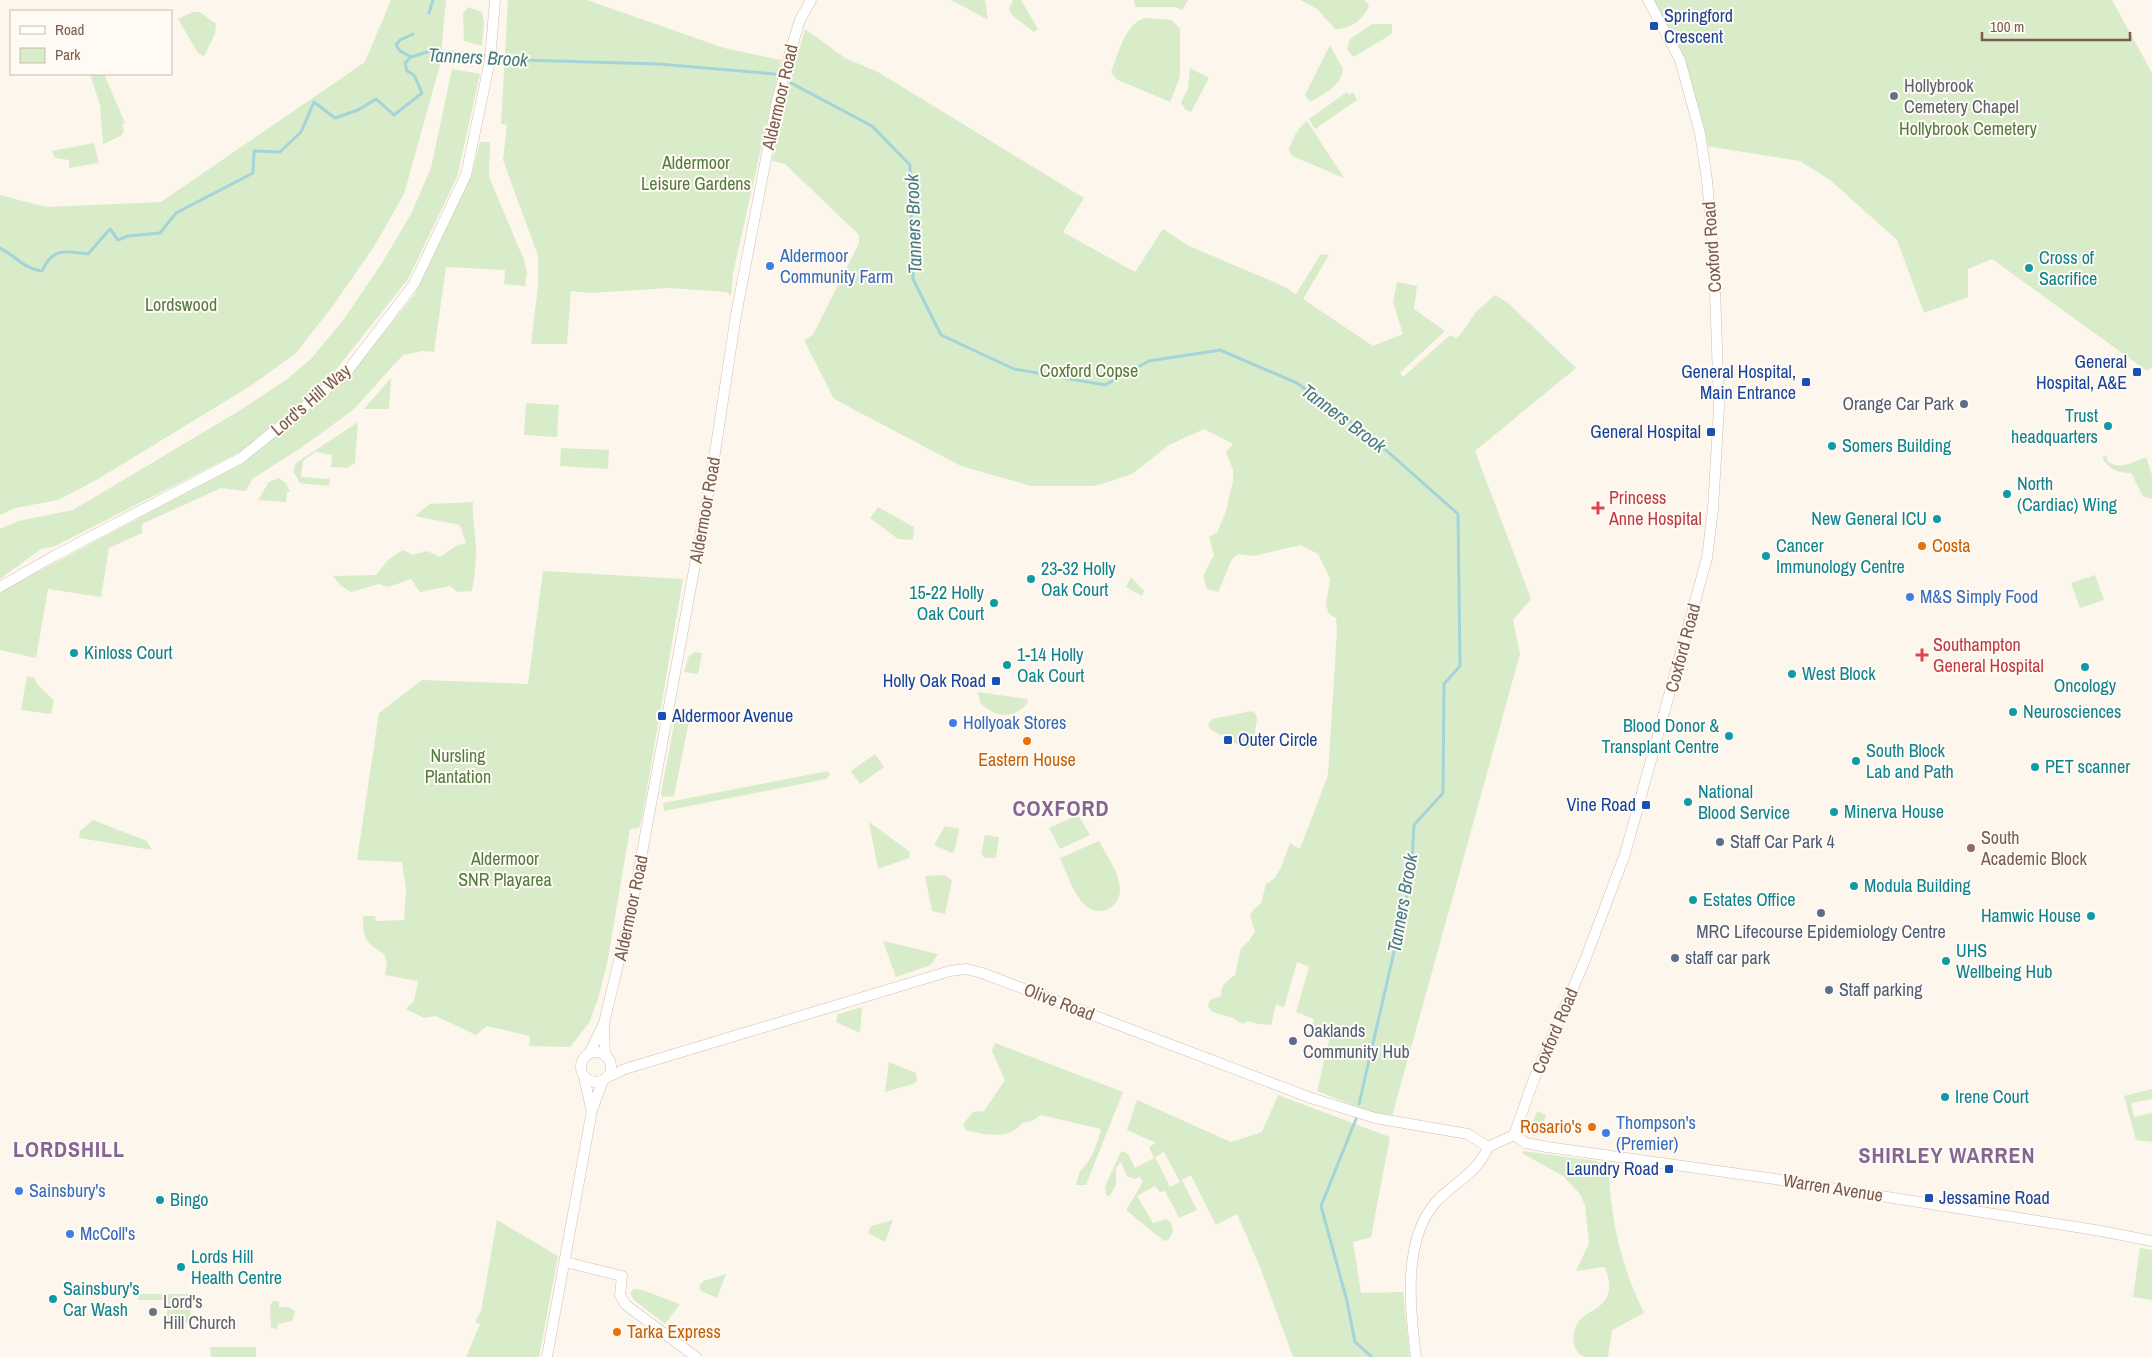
<svg xmlns="http://www.w3.org/2000/svg" width="2152" height="1357" viewBox="0 0 2152 1357" font-family="'Archivo Narrow',sans-serif">
<rect width="100%" height="100%" fill="#fdf6ec"/>
<!-- green -->
<g fill="#d8ecc9" fill-rule="evenodd">
<path d="M391,0H446L440,65L404,194L373,248L332,307L296,353L252,385L98,479L58,500L15,508L0,515V195L46,207L161,202L365,62Z"/>
<path d="M508,0H587L724,48L781,60L733,273L731,296L727,292L669,288L591,293L571,291L567,344H531L538,287V256L503,160L507,125L501,124Z"/>
<path d="M950,0H985L988,20L953,1Z"/>
<path d="M1013,0H1021L1038,29L1034,32L1011,14L1009,9Z"/>
<path d="M1134,0H1188L1182,10L1175,7H1135Z"/>
<path d="M1300,0H1365L1369,6C1363,20 1350,30 1335,29L1317,9Z"/>
<path d="M1654,0H2112L2152,73V367L2147,371L1992,259L1968,269V297L1924,313L1897,240L1830,180L1800,161L1705,146L1701,116L1684,58Z"/>
<path d="M468,7L482,12L484,22L482,46L464,41L463,14Z"/>
<path d="M193,12H200L216,24L215,34L204,56L198,53L178,19Z"/>
<path d="M1146,18L1172,20L1180,29V77L1170,102L1116,79L1111,72C1118,55 1126,21 1146,18Z"/>
<path d="M1372,24H1392V34L1353,57L1347,48L1350,39Z"/>
<path d="M805,29L845,58L878,72L1084,198L1063,232L1135,272L1163,229L1189,246L1283,286L1296,294L1321,254L1329,255L1303,299L1373,346L1403,334L1393,302L1397,282L1417,286L1414,309L1445,331L1400,373L1403,377L1450,335L1456,338L1460,335L1476,312L1495,295L1507,302L1576,368L1475,451L1531,599L1513,620L1520,654L1391,1120L1317,1091L1330,1036L1310,1030L1314,1019L1296,1012L1309,967L1297,962L1284,1007L1276,1004L1271,1025L1258,1024L1248,1021L1243,1024L1233,1018L1212,1012L1208,1006L1210,1000L1221,996C1220,984 1228,981 1235,975L1241,948L1249,941L1255,931L1250,916L1253,910L1261,903L1266,884L1275,878L1281,867L1290,843L1300,849L1328,775L1337,630L1336,618L1329,614L1326,605L1330,579L1318,554L1301,545L1253,556L1238,554L1232,559L1218,592L1207,589L1203,576L1214,555L1209,537L1217,533L1226,511L1233,481V470L1226,452L1233,444L1204,429L1169,445L1132,474L1095,486H1031L961,466L834,399L804,340L813,335L859,243V235L785,164L772,161L785,97Z"/>
<path d="M1330,45L1343,69C1341,86 1324,94 1310,102L1305,95Z"/>
<path d="M1190,68L1209,78L1191,112L1185,109L1181,103L1188,88Z"/>
<path d="M452,69L480,74L457,177L408,279L327,381L240,452L55,546L41,549L0,579V529L18,521L73,510L239,411L286,380L311,359L344,319L382,263L411,214L431,168Z"/>
<path d="M90,74H104L125,123L122,124L124,131L121,136L103,144L100,105Z"/>
<path d="M1347,92L1349,95L1353,92L1357,100L1315,129L1309,119Z"/>
<path d="M1307,121L1344,178L1292,156L1289,149C1293,139 1297,128 1307,121Z"/>
<path d="M480,142H490L489,177L524,260L527,272L525,286L504,284L505,270L446,267L434,352L422,351L403,355L353,410L301,448L252,479L246,491L221,488L142,524V533L109,548L101,597L48,589L36,658L0,650V592L243,463L348,377L415,294L472,174Z"/>
<path d="M94,143L99,163L69,168V160L55,158L52,151Z"/>
<path d="M391,378L389,409H364Z"/>
<path d="M526,403L559,405L557,437L524,435Z"/>
<path d="M358,422L355,463L347,468L331,467L332,455L315,452L303,461L301,477L330,479L329,486L300,483L293,471L296,463Z"/>
<path d="M561,448L609,450L608,469L560,466Z"/>
<path d="M2106,455L2108,462C2120,470 2134,462 2146,457L2152,475V499L2143,496L2131,473C2119,474 2107,468 2102,457Z"/>
<path d="M279,478L286,483L290,492H287L286,502L258,500L269,482Z"/>
<path d="M473,502C472,518 475,531 476,547C476,562 475,576 472,591L458,592L450,586L420,592L411,579L389,587L379,584L351,592L341,586L333,576L376,575L388,560L403,550L413,555L427,551L440,557L456,546L466,543L460,525L415,516L430,504Z"/>
<path d="M878,507L914,527L913,540L898,539L870,518Z"/>
<path d="M543,571L683,579L642,818L639,828L630,829L607,964L598,999L589,1023L570,1047L529,1046L530,1036L487,1026L476,1035L436,1016L424,1018L406,1009L414,1001L418,981L385,975L387,964L384,954C365,942 363,939 363,916H375L376,921L404,920L406,891L402,862L357,860L379,713L422,680L528,684Z"/>
<path d="M2095,575L2104,600L2080,608L2071,583Z"/>
<path d="M1131,577L1144,591L1142,596L1126,587Z"/>
<path d="M695,652L702,653L698,674L684,672L689,656Z"/>
<path d="M27,676L35,678L37,684L54,701L51,714L21,710Z"/>
<path d="M978,692L1027,699L1028,702C1016,720 993,718 980,702Z"/>
<path d="M1252,711L1256,714L1257,719L1253,746L1245,749L1210,729L1208,725L1212,719Z"/>
<path d="M676,714L690,716L674,796L662,797L661,793Z"/>
<path d="M875,754L884,767L860,784L851,771Z"/>
<path d="M828,771L830,775L826,779L664,811L663,803Z"/>
<path d="M1078,815L1090,835L1060,849L1049,828Z"/>
<path d="M93,820L147,841L152,850L79,838L80,831Z"/>
<path d="M869,822L910,852L909,858L878,869Z"/>
<path d="M945,826L959,829L955,849L952,853L934,845Z"/>
<path d="M985,835L999,837L996,858H985L981,854Z"/>
<path d="M1099,841C1108,859 1131,887 1114,905C1083,929 1069,877 1060,858Z"/>
<path d="M945,875L952,881L945,914L932,911L925,876Z"/>
<path d="M883,941L938,954L931,965L896,977Z"/>
<path d="M862,1007L860,1033L836,1022L838,1014Z"/>
<path d="M995,1043L1123,1092L1086,1185H1076L1080,1171C1092,1161 1097,1143 1101,1129L1041,1115L1032,1121L1022,1123C1010,1140 984,1135 966,1130L963,1124L973,1112L984,1111L1005,1080L992,1051Z"/>
<path d="M889,1062L916,1073L917,1081L913,1084L885,1092Z"/>
<path d="M2152,1089V1099L2131,1103L2134,1117L2152,1113V1142L2136,1140L2124,1096Z"/>
<path d="M1278,1095L1390,1137L1371,1237L1353,1242L1361,1293L1403,1292L1410,1357H1293L1260,1267L1237,1214L1216,1225L1191,1175L1182,1180L1197,1210L1179,1218L1165,1191L1160,1192L1155,1186L1137,1196L1153,1223L1166,1219L1171,1222L1173,1232L1168,1240L1164,1241L1126,1210L1143,1182L1140,1177L1134,1179L1127,1176L1121,1162L1116,1168V1185L1109,1197L1106,1195L1105,1187L1120,1153L1123,1151L1128,1154L1135,1168L1154,1158L1149,1147L1156,1143L1127,1130L1137,1100L1231,1142L1262,1132ZM1164,1152L1180,1182L1170,1187L1155,1157Z"/>
<path d="M1537,1111L1546,1115L1539,1135L1529,1133Z"/>
<path d="M1523,1151L1596,1161L1605,1165L1609,1175C1611,1223 1623,1270 1644,1313L1612,1330L1608,1357C1601,1357 1591,1357 1585,1357C1570,1352 1571,1329 1580,1320C1590,1309 1601,1311 1608,1294C1611,1285 1608,1276 1605,1267L1576,1271L1589,1243L1585,1205L1580,1194L1563,1176L1523,1154Z"/>
<path d="M497,1220L558,1256L539,1357H466L480,1324L475,1322L481,1311Z"/>
<path d="M893,1220L885,1242L868,1233L871,1226Z"/>
<path d="M2140,1248L2152,1250V1300L2133,1297Z"/>
<path d="M726,1274L717,1298L701,1291L699,1286L703,1281Z"/>
<path d="M634,1289L642,1290L680,1304L665,1324L634,1300L630,1293Z"/>
<path d="M139,1294H196L191,1302L190,1323H167V1300H138Z"/>
<path d="M273,1301H279V1307H289L295,1311L292,1321L278,1324L277,1329L271,1328L270,1306Z"/>
<path d="M210,1347H256V1357H211Z"/>
</g>
<g fill="none" stroke-linecap="round" stroke-linejoin="round">
<!-- stream -->
<g stroke="#a5d3da" stroke-width="3">
<path d="M429,13L433,0"/>
<path d="M411,57L400,51L396,45L400,40L413,34"/>
<path d="M791,83L872,126L910,165L913,279L941,335L1014,369L1105,385L1149,361L1220,350L1297,383L1370,436L1458,514L1460,666L1444,684L1443,793L1414,825L1411,878L1359,1104"/>
<path d="M0,248C16,256 24,269 42,271C53,247 65,251 88,254L110,229L118,240L128,236L160,233L176,213L253,173L254,151L280,152L301,132L314,102L335,118L358,110L376,99L394,115L422,93L414,75L407,71L405,63L411,57L430,51L452,52L520,60L659,64L775,74"/>
<path d="M1356,1119L1321,1206L1347,1301L1355,1342L1372,1357"/>
</g>
<!-- tertiary casing -->
<g stroke="#d1beb0" stroke-width="11">
<g id="tertiary">
<path d="M0,587L54,556L241,458L346,373L414,284L466,175L490,60L495,0"/>
<path d="M604,1026L605,1056"/>
<circle cx="596" cy="1067" r="15"/>
<path d="M589,1054L604,1023L633,902L712,472L736,315L777,101L791,49L800,20L811,0"/>
<path d="M584,1077L591,1108"/>
<path d="M606,1078L625,1069L950,971L966,969L982,973L1311,1098L1375,1118L1468,1134L1488,1147"/>
<path d="M1514,1135L1526,1143L1547,1147L1768,1178L2101,1231L2152,1241"/>
<path d="M565,1262L622,1276L620,1295L626,1305L696,1357"/>
<path d="M547,1357L592,1110L603,1080"/>
<path d="M1416,1357C1410,1310 1402,1240 1436,1202C1453,1183 1478,1173 1488,1147L1514,1135L1534,1079L1585,960L1625,854L1707,558L1713,509L1719,407L1714,261L1707,180L1700,133L1680,60L1648,0"/>
</g>
</g>
<!-- tertiary -->
<use href="#tertiary" stroke="#fff" stroke-width="10"/>
</g>
<!-- markers -->
<g fill="#1a4fb4" stroke="#fffaf3" stroke-width="2">
<rect x="1649" y="21" width="10" height="10" rx="2.5"/>
<rect x="2132" y="367" width="10" height="10" rx="2.5"/>
<rect x="1801" y="377" width="10" height="10" rx="2.5"/>
<rect x="1706" y="427" width="10" height="10" rx="2.5"/>
<rect x="991" y="676" width="10" height="10" rx="2.5"/>
<rect x="657" y="711" width="10" height="10" rx="2.5"/>
<rect x="1223" y="735" width="10" height="10" rx="2.5"/>
<rect x="1641" y="800" width="10" height="10" rx="2.5"/>
<rect x="1664" y="1164" width="10" height="10" rx="2.5"/>
<rect x="1924" y="1193" width="10" height="10" rx="2.5"/>
</g>
<g fill="#6b7280" stroke="#fffaf3" stroke-width="2">
<circle cx="1894" cy="96" r="5"/>
<circle cx="153" cy="1312" r="5"/>
</g>
<g fill="#3f7fe0" stroke="#fffaf3" stroke-width="2">
<circle cx="770" cy="266" r="5"/>
<circle cx="1910" cy="597" r="5"/>
<circle cx="953" cy="723" r="5"/>
<circle cx="1606" cy="1133" r="5"/>
<circle cx="19" cy="1191" r="5"/>
<circle cx="70" cy="1234" r="5"/>
</g>
<g fill="#0f9aa8" stroke="#fffaf3" stroke-width="2">
<circle cx="2029" cy="268" r="5"/>
<circle cx="2108" cy="426" r="5"/>
<circle cx="1832" cy="446" r="5"/>
<circle cx="2007" cy="494" r="5"/>
<circle cx="1937" cy="519" r="5"/>
<circle cx="1766" cy="556" r="5"/>
<circle cx="1031" cy="579" r="5"/>
<circle cx="994" cy="603" r="5"/>
<circle cx="74" cy="653" r="5"/>
<circle cx="1007" cy="665" r="5"/>
<circle cx="2085" cy="667" r="5"/>
<circle cx="1792" cy="674" r="5"/>
<circle cx="2013" cy="712" r="5"/>
<circle cx="1729" cy="736" r="5"/>
<circle cx="1856" cy="761" r="5"/>
<circle cx="2035" cy="767" r="5"/>
<circle cx="1688" cy="802" r="5"/>
<circle cx="1834" cy="812" r="5"/>
<circle cx="1854" cy="886" r="5"/>
<circle cx="1693" cy="900" r="5"/>
<circle cx="2091" cy="916" r="5"/>
<circle cx="1946" cy="961" r="5"/>
<circle cx="1945" cy="1097" r="5"/>
<circle cx="160" cy="1200" r="5"/>
<circle cx="181" cy="1267" r="5"/>
<circle cx="53" cy="1299" r="5"/>
</g>
<g fill="#5c6f8a" stroke="#fffaf3" stroke-width="2">
<circle cx="1964" cy="404" r="5"/>
<circle cx="1720" cy="842" r="5"/>
<circle cx="1821" cy="913" r="5"/>
<circle cx="1675" cy="958" r="5"/>
<circle cx="1829" cy="990" r="5"/>
<circle cx="1293" cy="1041" r="5"/>
</g>
<g fill="#e0444e" stroke="#fffaf3" stroke-width="2">
<path d="M1595.5 500.5h5v5h5v5h-5v5h-5v-5h-5v-5h5z"/>
<path d="M1919.5 647.5h5v5h5v5h-5v5h-5v-5h-5v-5h5z"/>
</g>
<g fill="#e8710a" stroke="#fffaf3" stroke-width="2">
<circle cx="1922" cy="546" r="5"/>
<circle cx="1027" cy="741" r="5"/>
<circle cx="1592" cy="1127" r="5"/>
<circle cx="617" cy="1332" r="5"/>
</g>
<circle fill="#8d6e63" stroke="#fffaf3" stroke-width="2" cx="1971" cy="848" r="5"/>
<g text-anchor="middle" stroke-width="4" stroke-linejoin="round" paint-order="stroke">
<!-- transit labels -->
<g font-size="18" fill="#164399" stroke="#fffaf3" text-anchor="end">
<text x="1664" y="22" text-anchor="start">Springford<tspan x="1664" dy="21">Crescent</tspan></text>
<text x="2127" y="368">General<tspan x="2127" dy="21">Hospital, A&amp;E</tspan></text>
<text x="1796" y="378">General Hospital,<tspan x="1796" dy="21">Main Entrance</tspan></text>
<text x="1701" y="438">General Hospital</text>
<text x="986" y="687">Holly Oak Road</text>
<text x="672" y="722" text-anchor="start">Aldermoor Avenue</text>
<text x="1238" y="746" text-anchor="start">Outer Circle</text>
<text x="1636" y="811">Vine Road</text>
<text x="1659" y="1175">Laundry Road</text>
<text x="1939" y="1204" text-anchor="start">Jessamine Road</text>
</g>
<!-- worship labels -->
<g font-size="18" fill="#5b616d" stroke="#fffaf3" text-anchor="start">
<text x="1904" y="92">Hollybrook<tspan x="1904" dy="21">Cemetery Chapel</tspan></text>
<text x="163" y="1308">Lord's<tspan x="163" dy="21">Hill Church</tspan></text>
</g>
<!-- street labels -->
<g font-size="18" fill="#7a5c4d" stroke="#fffaf3">
<text transform="translate(780 97) rotate(-77)" y="6">Aldermoor Road</text>
<text transform="translate(1712 247) rotate(-94)" y="6">Coxford Road</text>
<text transform="translate(311 400) rotate(-41)" y="6">Lord's Hill Way</text>
<text transform="translate(705 510) rotate(-80)" y="6">Aldermoor Road</text>
<text transform="translate(1683 648) rotate(-75)" y="6">Coxford Road</text>
<text transform="translate(631 908) rotate(-78)" y="6">Aldermoor Road</text>
<text transform="translate(1059 1002) rotate(21)" y="6">Olive Road</text>
<text transform="translate(1555 1031) rotate(-67)" y="6">Coxford Road</text>
<text transform="translate(1833 1188) rotate(9)" y="6">Warren Avenue</text>
</g>
<!-- park labels -->
<g font-size="18" fill="#537a41" stroke="#fffaf3">
<text x="1968" y="135">Hollybrook Cemetery</text>
<text x="696" y="169">Aldermoor<tspan x="696" dy="21">Leisure Gardens</tspan></text>
<text x="181" y="311">Lordswood</text>
<text x="1089" y="377">Coxford Copse</text>
<text x="458" y="762">Nursling<tspan x="458" dy="21">Plantation</tspan></text>
<text x="505" y="865">Aldermoor<tspan x="505" dy="21">SNR Playarea</tspan></text>
</g>
<!-- shop labels -->
<g font-size="18" fill="#366cbe" stroke="#fffaf3" text-anchor="start">
<text x="780" y="262">Aldermoor<tspan x="780" dy="21">Community Farm</tspan></text>
<text x="1920" y="603">M&amp;S Simply Food</text>
<text x="963" y="729">Hollyoak Stores</text>
<text x="1616" y="1129">Thompson's<tspan x="1616" dy="21">(Premier)</tspan></text>
<text x="29" y="1197">Sainsbury's</text>
<text x="80" y="1240">McColl's</text>
</g>
<!-- culture labels -->
<g font-size="18" fill="#0d838f" stroke="#fffaf3" text-anchor="start">
<text x="2039" y="264">Cross of<tspan x="2039" dy="21">Sacrifice</tspan></text>
<text x="2098" y="422" text-anchor="end">Trust<tspan x="2098" dy="21">headquarters</tspan></text>
<text x="1842" y="452">Somers Building</text>
<text x="2017" y="490">North<tspan x="2017" dy="21">(Cardiac) Wing</tspan></text>
<text x="1927" y="525" text-anchor="end">New General ICU</text>
<text x="1776" y="552">Cancer<tspan x="1776" dy="21">Immunology Centre</tspan></text>
<text x="1041" y="575">23-32 Holly<tspan x="1041" dy="21">Oak Court</tspan></text>
<text x="984" y="599" text-anchor="end">15-22 Holly<tspan x="984" dy="21">Oak Court</tspan></text>
<text x="84" y="659">Kinloss Court</text>
<text x="1017" y="661">1-14 Holly<tspan x="1017" dy="21">Oak Court</tspan></text>
<text x="1802" y="680">West Block</text>
<text x="2085" y="692" text-anchor="middle">Oncology</text>
<text x="2023" y="718">Neurosciences</text>
<text x="1719" y="732" text-anchor="end">Blood Donor &amp;<tspan x="1719" dy="21">Transplant Centre</tspan></text>
<text x="1866" y="757">South Block<tspan x="1866" dy="21">Lab and Path</tspan></text>
<text x="2045" y="773">PET scanner</text>
<text x="1698" y="798">National<tspan x="1698" dy="21">Blood Service</tspan></text>
<text x="1844" y="818">Minerva House</text>
<text x="1864" y="892">Modula Building</text>
<text x="1703" y="906">Estates Office</text>
<text x="2081" y="922" text-anchor="end">Hamwic House</text>
<text x="1956" y="957">UHS<tspan x="1956" dy="21">Wellbeing Hub</tspan></text>
<text x="1955" y="1103">Irene Court</text>
<text x="170" y="1206">Bingo</text>
<text x="191" y="1263">Lords Hill<tspan x="191" dy="21">Health Centre</tspan></text>
<text x="63" y="1295">Sainsbury's<tspan x="63" dy="21">Car Wash</tspan></text>
</g>
<!-- service labels -->
<g font-size="18" fill="#4e5e75" stroke="#fffaf3" text-anchor="start">
<text x="1954" y="410" text-anchor="end">Orange Car Park</text>
<text x="1730" y="848">Staff Car Park 4</text>
<text x="1821" y="938" text-anchor="middle">MRC Lifecourse Epidemiology Centre</text>
<text x="1685" y="964">staff car park</text>
<text x="1839" y="996">Staff parking</text>
<text x="1303" y="1037">Oaklands<tspan x="1303" dy="21">Community Hub</tspan></text>
</g>
<!-- health labels -->
<g font-size="18" fill="#be3a42" stroke="#fffaf3" text-anchor="start">
<text x="1609" y="504">Princess<tspan x="1609" dy="21">Anne Hospital</tspan></text>
<text x="1933" y="651">Southampton<tspan x="1933" dy="21">General Hospital</tspan></text>
</g>
<!-- food labels -->
<g font-size="18" fill="#c56008" stroke="#fffaf3" text-anchor="start">
<text x="1932" y="552">Costa</text>
<text x="1027" y="766" text-anchor="middle">Eastern House</text>
<text x="1582" y="1133" text-anchor="end">Rosario's</text>
<text x="627" y="1338">Tarka Express</text>
</g>
<!-- education labels -->
<g font-size="18" fill="#785e54" stroke="#fffaf3" text-anchor="start">
<text x="1981" y="844">South<tspan x="1981" dy="21">Academic Block</tspan></text>
</g>
<!-- water labels -->
<g font-size="19" font-style="italic" fill="#437c86" stroke="#fffaf3">
<text transform="translate(478 57) rotate(3)" y="7">Tanners Brook</text>
<text transform="translate(913 224) rotate(-92)" y="7">Tanners Brook</text>
<text transform="translate(1344 418) rotate(37)" y="7">Tanners Brook</text>
<text transform="translate(1402 903) rotate(-80)" y="7">Tanners Brook</text>
</g>
<!-- district labels -->
<g font-size="22" font-weight="bold" letter-spacing="1" fill="#846695" stroke="#fffaf3">
<text x="1061" y="816">COXFORD</text>
<text x="69" y="1157">LORDSHILL</text>
<text x="1947" y="1163">SHIRLEY WARREN</text>
</g>
</g>
<!-- legend -->
<rect x="10" y="10" width="162" height="65" fill="#fffaf3" stroke="#cabbb1"/>
<rect x="20" y="26" width="25" height="8" fill="#ffffff" stroke="#cabbb1"/>
<text x="55" y="35" font-size="15" fill="#7a5c4d">Road</text>
<rect x="20" y="48" width="25" height="15" fill="#d8ecc9" stroke="#cabbb1"/>
<text x="55" y="60" font-size="15" fill="#7a5c4d">Park</text>
<!-- scale -->
<path d="M1982 32v8h148v-8" fill="none" stroke="#7a5c4d" stroke-width="2.5"/>
<text x="1990" y="32" font-size="15" fill="#7a5c4d" stroke="#fffaf3" stroke-width="4" paint-order="stroke">100 m</text>
</svg>
